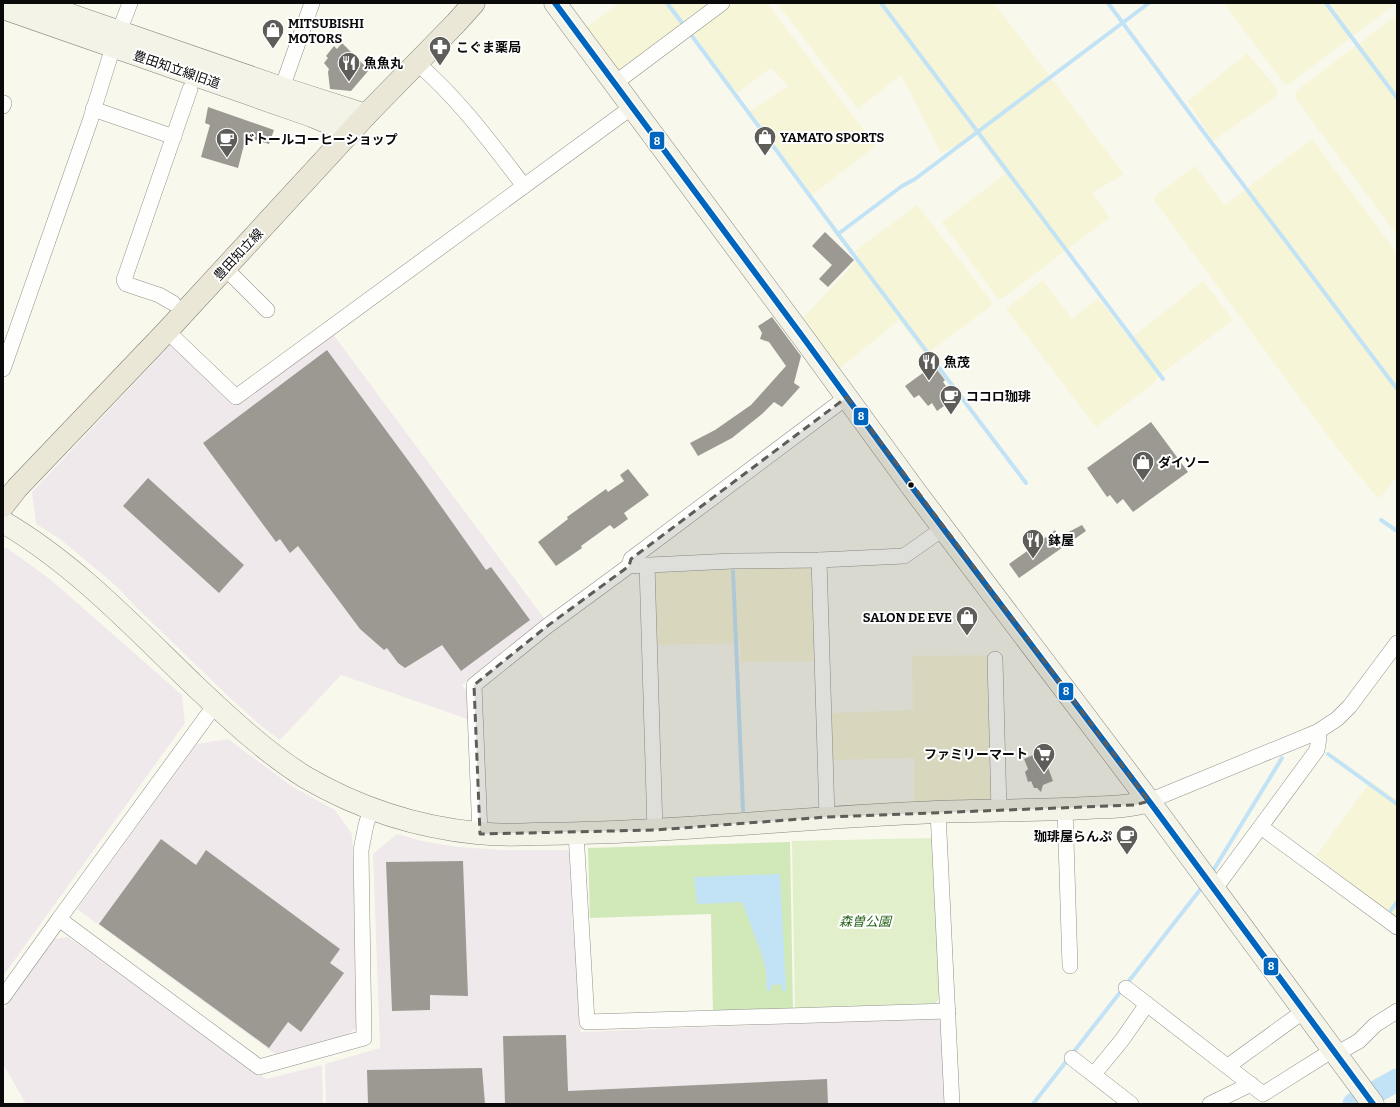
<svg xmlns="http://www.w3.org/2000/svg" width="1400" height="1107" viewBox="0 0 1400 1107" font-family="Bitter,'Noto Sans JP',serif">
<rect width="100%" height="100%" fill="#f9f8ed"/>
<!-- industrial -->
<g fill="#f0e9eb">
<path d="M330,330L546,621L462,685L470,695V720L341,675L280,740L260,725L227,695L136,607L115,585L60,539L36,524L32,492L175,340L235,400Z"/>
<path d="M7,548L51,580L182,695L185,723L3,976V549Z"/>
<path d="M228,739L293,787L335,810L352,834L359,1018L356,1028L345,1036L275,1054L77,909L197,744Z"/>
<path d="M397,834L422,841L458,847L503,850H569L573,933L577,932L581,1032L939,1018L945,1021L947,1104H326L325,1064L380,1048L373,854Z"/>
<path d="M68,937L266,1079L322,1065L323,1104H26L3,1064V1011L53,939Z"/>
</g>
<!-- farmland -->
<g fill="#f7f5d8">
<path d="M619,3H713L619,73L586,28Z"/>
<path d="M732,3H767L876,146L812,195L750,111L788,86L771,68L737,93L692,33Z"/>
<path d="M777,3H994L1124,174L1092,193L1110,217L1003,298L998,299L942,222L1005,174L977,136L941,153L901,75L858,109Z"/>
<path d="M1223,3H1397L1288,85L1284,83Z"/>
<path d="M1397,15V235L1296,99L1295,92Z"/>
<path d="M1247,53L1278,90L1277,96L1213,141L1188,101Z"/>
<path d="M1312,139L1397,253V476L1381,497H1377L1339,451L1154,200L1155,196L1195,166L1225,205Z"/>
<path d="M917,205L992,302L991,306L925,355L899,320L839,369L802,319L859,258L856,250Z"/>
<path d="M1043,280L1072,319L1098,298L1130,339L1203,281L1233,320L1161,374L1154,383L1096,427L1006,309Z"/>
<path d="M808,564L815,571L819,661L741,662L740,643L656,645L651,574L656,567Z"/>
<path d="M990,655L994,804L914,806V758L831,760L829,713L913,710L912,656Z"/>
<path d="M1371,781L1397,800V919L1316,856Z"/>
</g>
<!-- green -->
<path fill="#e1f0cb" d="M931,838L934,844L939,999L935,1004L795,1011L792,841Z"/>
<!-- forest -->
<path fill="#d1e8b9" d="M790,842L793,1012L713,1014L711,914L590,918L588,848Z"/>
<!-- water -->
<path fill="#c2e3f5" d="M780,874L786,991H782L781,984L772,985L771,990L767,991L766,971L761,952L742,902L697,904L694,877Z"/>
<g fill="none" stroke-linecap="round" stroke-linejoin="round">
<!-- stream -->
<g stroke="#c2e3f5" stroke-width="4">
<path d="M667,3L685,27"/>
<path d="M881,3L1163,379"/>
<path d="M1108,3L1208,138L1397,389"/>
<path d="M1326,3L1397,98"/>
<path d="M689,32L838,234L902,186L915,179L1149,3"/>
<path d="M838,234L1026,483"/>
<path d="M1381,520L1397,531"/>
<path d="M733,571L743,810"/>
<path d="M1328,754L1397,804"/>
<path d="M1211,874L1282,758"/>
<path d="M1391,910L1397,902"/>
<path d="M1033,1104L1203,886"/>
</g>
<!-- river -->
<path stroke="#c2e3f5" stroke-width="23" d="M1354,1104L1397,1080"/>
</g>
<!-- building -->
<g fill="#9c9993">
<path d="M342,43L369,70L351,91L330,89L328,72L329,69L324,63L328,58L326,56L334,46L337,49Z"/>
<path d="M208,107L274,130L269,144L246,137L238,168L201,157L210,125L205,123Z"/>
<path d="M825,232L854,260L828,287L819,279L832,265L812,246Z"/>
<path d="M772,317L801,356L794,383L800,387L782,407L774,402L762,414L732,438L698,456L690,443L715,430L751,405L786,366L769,342L760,339L762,333L758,326Z"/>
<path d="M327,350L421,478L486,570L491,567L530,620L461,671L442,645L405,668L398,663L387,648L384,650L360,629L298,546L290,553L280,539L276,542L203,443Z"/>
<path d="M931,367L933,369L935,367L945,380L943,382L955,398L937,411L932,403L928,406L919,395L914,398L905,386Z"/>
<path d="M1151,422L1188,472L1133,512L1123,499L1117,504L1110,495L1107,497L1087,468Z"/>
<path d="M628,469L649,495L624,513L628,519L614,529L610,525L581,546L582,548L556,566L538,542L568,519L567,517L606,489L608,492L624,481L620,475Z"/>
<path d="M148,478L244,565L219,593L123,506Z"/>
<path d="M1082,525L1086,531L1019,578L1009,564L1030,549L1039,551L1042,540L1055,530L1059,537Z"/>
<path d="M1042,751L1053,781L1043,785L1041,792L1037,788H1034L1031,781L1028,782L1025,772L1028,769L1024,759Z"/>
<path d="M161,839L196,865L206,850L340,949L330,963L344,973L301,1032L288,1022L269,1048L99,924Z"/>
<path d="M463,861L468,996L430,995V1010L392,1011L386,862Z"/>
<path d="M566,1035L568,1091L827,1079L828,1104H505L503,1036Z"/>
<path d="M482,1068L485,1104H368L367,1070Z"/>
</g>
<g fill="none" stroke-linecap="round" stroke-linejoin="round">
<!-- street casing -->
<g stroke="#92918c" stroke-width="16">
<g id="street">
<path d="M119,32L130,3"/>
<path d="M417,63C458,98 491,143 524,186"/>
<path d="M615,83L722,3"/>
<path d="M282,88L312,3"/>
<path d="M3,106L4,103"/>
<path d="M93,109L174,137"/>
<path d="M225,268L267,310"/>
<path d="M173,303L159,295L126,284L124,280L190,89"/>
<path d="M167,331L236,397L632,107"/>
<path d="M3,369L90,121L113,47"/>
<path d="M819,560L827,817"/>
<path d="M647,565L655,830"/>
<path d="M629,566L631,559L847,397"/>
<path d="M995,659L999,810"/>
<path d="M215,705L59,919L259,1067L364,1038L361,850L366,825L371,809"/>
<path d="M1149,801L1317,732L1337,719L1350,706L1397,643"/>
<path d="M1065,809L1070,966"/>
<path d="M938,812L952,1104"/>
<path d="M1261,827L1397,927"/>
<path d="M576,833L587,1022L948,1011"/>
<path d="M480,834L474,685L546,627L629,566L733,561L819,560L904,556L944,528"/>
<path d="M1214,890L1317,750L1319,738L1317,732"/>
<path d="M1126,988L1263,1094L1333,1050"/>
<path d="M3,997L59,919"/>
<path d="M1336,1054L1359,1041L1375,1025L1397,1011"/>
<path d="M1072,1058L1131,1104"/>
<path d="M1228,1066L1304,1011"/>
<path d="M1094,1074L1122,1040L1147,1004"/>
<path d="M1210,1104L1251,1084"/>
</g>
</g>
<!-- secondary casing -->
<g stroke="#888883" stroke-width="23">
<g id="secondary">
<path d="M36,3L282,88L366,115"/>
<path d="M555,3L805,340L915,491L1149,801L1373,1104"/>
<path d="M3,8L312,116L351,132"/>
<path d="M3,522C75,564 134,627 194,685C229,718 264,751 305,777C358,808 416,827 477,833C496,835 515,835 534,834C561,834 588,833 616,832C723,827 829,816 936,812C986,810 1037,811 1087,808C1108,807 1129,807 1149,801"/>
</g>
</g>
<!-- primary casing -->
<g stroke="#7f7e7a" stroke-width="23">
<path id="primary" d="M3,506L17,488L167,331L366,115L456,23L474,3"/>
</g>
<!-- street -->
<use href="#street" stroke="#fefefc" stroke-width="15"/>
<!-- secondary -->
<use href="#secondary" stroke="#f4f3e7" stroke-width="22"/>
<!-- primary -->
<use href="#primary" stroke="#ebe7d6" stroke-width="22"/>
<!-- bus-1 casing -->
<g stroke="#fff" stroke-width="9">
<path id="bus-1" d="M555,3L805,340L915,491L1149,801L1373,1104"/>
</g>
<!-- bus-1 -->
<use href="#bus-1" stroke="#0065bd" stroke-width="6"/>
</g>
<!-- marked area -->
<path fill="#5e5d59" fill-opacity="0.2" stroke="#5e5d59" stroke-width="3" stroke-dasharray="8 5" stroke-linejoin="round" d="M847,397L1149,801L1135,805L827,817L655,830L480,834L474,685L546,627L629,566L631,559Z"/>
<!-- icons -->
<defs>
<g id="shop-pin" transform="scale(1.15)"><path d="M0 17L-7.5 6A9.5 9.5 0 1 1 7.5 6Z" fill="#5e5d59" stroke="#fff"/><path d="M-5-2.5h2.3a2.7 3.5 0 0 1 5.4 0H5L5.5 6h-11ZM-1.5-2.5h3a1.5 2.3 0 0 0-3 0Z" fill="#fff"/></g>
<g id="pharmacy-pin" transform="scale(1.15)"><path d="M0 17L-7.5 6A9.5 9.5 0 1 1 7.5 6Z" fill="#5e5d59" stroke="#fff"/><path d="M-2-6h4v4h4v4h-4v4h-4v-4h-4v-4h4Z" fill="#fff"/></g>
<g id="restaurant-pin" transform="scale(1.15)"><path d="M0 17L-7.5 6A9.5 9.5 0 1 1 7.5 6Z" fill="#5e5d59" stroke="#fff"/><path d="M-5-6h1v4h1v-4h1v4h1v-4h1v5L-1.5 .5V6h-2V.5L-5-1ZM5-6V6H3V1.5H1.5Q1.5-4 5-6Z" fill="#fff"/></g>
<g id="cafe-pin" transform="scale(1.15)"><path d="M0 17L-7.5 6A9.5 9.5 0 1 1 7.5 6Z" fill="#5e5d59" stroke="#fff"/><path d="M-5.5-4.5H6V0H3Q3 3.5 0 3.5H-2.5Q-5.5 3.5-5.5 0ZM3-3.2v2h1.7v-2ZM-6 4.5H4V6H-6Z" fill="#fff"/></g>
<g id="supermarket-pin" transform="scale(1.15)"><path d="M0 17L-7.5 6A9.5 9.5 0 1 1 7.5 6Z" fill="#5e5d59" stroke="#fff"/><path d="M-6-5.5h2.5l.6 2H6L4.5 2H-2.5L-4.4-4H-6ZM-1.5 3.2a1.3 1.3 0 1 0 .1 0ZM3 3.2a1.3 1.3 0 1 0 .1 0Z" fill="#fff"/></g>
</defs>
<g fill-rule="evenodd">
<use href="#shop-pin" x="273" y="30"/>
<use href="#pharmacy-pin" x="440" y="47"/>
<use href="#restaurant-pin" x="349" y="63"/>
<use href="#shop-pin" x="765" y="137"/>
<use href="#cafe-pin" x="227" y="139"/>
<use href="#restaurant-pin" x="929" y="362"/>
<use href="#cafe-pin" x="951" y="396"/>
<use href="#shop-pin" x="1143" y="462"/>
<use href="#restaurant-pin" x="1033" y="540"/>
<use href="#shop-pin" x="967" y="617"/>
<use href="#supermarket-pin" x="1044" y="754"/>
<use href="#cafe-pin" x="1127" y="836"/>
</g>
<!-- markers -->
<circle fill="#0a0a0a" stroke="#fff" stroke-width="1.5" cx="911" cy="485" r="3.5"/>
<g text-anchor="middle" stroke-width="4" stroke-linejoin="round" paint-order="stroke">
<!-- poi labels -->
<g font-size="13" font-weight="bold" fill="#0a0a0a" stroke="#fff" text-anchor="start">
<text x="288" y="28">MITSUBISHI<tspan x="288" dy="15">MOTORS</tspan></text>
<text x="456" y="52">こぐま薬局</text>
<text x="364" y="68">魚魚丸</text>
<text x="780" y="142">YAMATO SPORTS</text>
<text x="242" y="144">ドトールコーヒーショップ</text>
<text x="944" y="367">魚茂</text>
<text x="966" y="401">ココロ珈琲</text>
<text x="1158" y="467">ダイソー</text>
<text x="1048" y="545">鉢屋</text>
<text x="952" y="622" text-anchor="end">SALON DE EVE</text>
<text x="1028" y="759" text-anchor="end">ファミリーマート</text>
<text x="1112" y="841" text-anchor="end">珈琲屋らんぷ</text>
</g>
<!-- street labels -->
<g font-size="13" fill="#0a0a0a" stroke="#fff">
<text transform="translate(177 69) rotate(19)" y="5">豊田知立線旧道</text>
<text transform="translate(238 254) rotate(-47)" y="5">豊田知立線</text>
</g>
<!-- park labels -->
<g font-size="13" font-style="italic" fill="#276319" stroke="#fff">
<text x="865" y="926">森曽公園</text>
</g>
</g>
<g stroke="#fff" stroke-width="1.5">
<rect x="649" y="131" width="16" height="19" rx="4" fill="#0065bd"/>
<rect x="853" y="407" width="16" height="19" rx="4" fill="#0065bd"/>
<rect x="1058" y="682" width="16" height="19" rx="4" fill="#0065bd"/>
<rect x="1263" y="957" width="16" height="19" rx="4" fill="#0065bd"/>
</g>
<g font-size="11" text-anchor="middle" font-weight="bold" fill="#fff">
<text x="657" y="145">8</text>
<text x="861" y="420">8</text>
<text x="1066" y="695">8</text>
<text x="1271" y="970">8</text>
</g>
<!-- border -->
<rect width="1400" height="1107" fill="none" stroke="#0a0a0a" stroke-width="8"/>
</svg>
